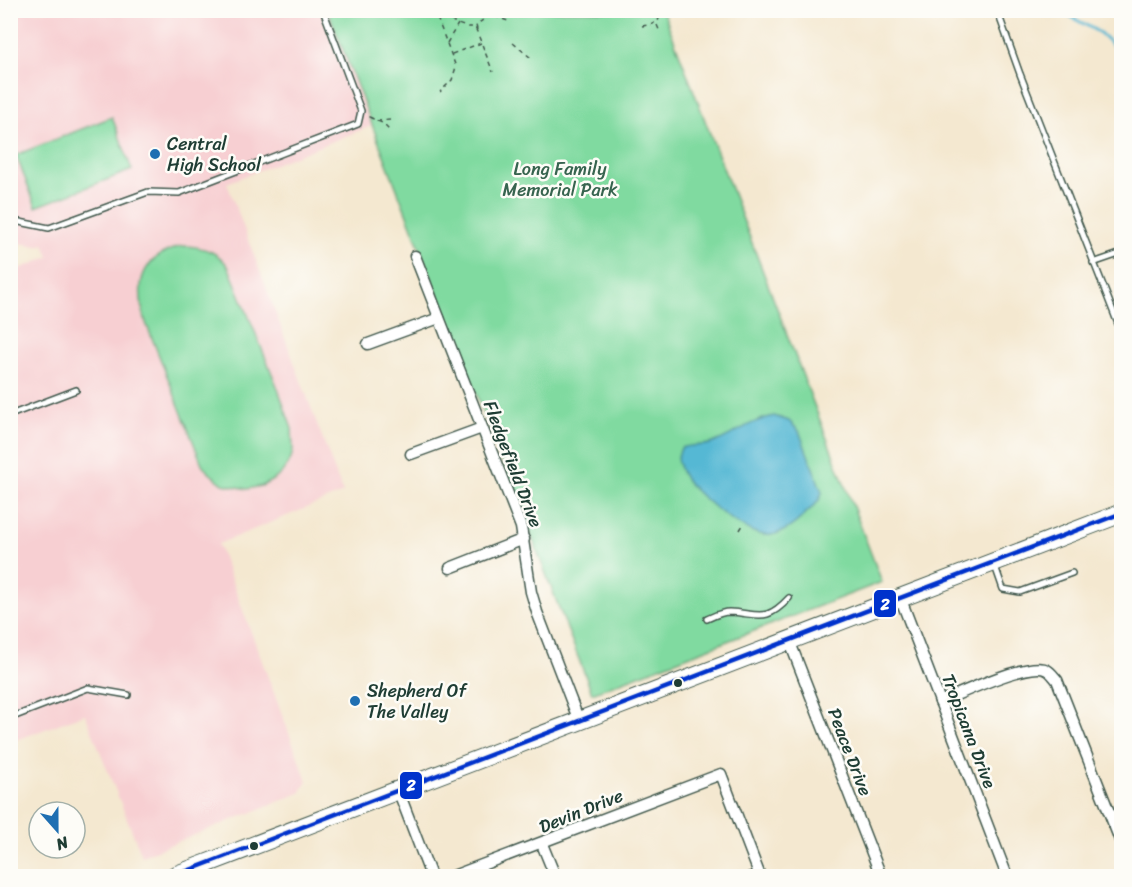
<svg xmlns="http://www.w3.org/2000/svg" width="1132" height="887" viewBox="0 0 1132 887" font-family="Sriracha,sans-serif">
<rect width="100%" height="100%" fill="#fdfcf7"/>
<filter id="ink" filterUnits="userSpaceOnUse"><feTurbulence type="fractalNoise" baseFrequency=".0167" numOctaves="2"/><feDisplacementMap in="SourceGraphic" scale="12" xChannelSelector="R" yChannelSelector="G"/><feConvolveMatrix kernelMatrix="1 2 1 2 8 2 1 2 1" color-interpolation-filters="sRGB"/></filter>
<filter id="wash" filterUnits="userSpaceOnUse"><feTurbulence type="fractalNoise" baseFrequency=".008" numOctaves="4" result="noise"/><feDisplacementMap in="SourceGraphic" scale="24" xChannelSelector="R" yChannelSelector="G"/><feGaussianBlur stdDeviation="1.35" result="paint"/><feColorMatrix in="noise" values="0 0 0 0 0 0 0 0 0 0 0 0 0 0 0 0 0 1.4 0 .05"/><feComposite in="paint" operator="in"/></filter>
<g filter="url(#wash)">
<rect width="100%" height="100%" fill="#f4e8d0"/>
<!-- built -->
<path fill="#f7cfd2" d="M11,11H328L371,126L227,183L343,493L218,544L307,781L300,793L142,856L85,714L11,742V272L49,257L44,244L38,246L13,242L11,237Z"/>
<!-- green -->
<g fill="#80daa0" stroke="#508c6a" stroke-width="1.5">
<path d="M328,11H663L882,582L592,693Z"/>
<path d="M112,117L132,170L36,207L16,155Z"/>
<path d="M182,246C201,246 219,251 229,268L277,386L292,429L293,450L291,459L281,474L273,480L262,486L247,489L223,484L207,471L202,464L146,323C134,284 140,257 182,246Z"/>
</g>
<!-- water -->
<path fill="#55b8d4" stroke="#3a7a84" stroke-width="1.5" d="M774,416L789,421L799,431L822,492C820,503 812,507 805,514C796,524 785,533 770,535C748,538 698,496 686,480C681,474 679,466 677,459L681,448C692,444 702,447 713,443C735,435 749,421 774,416Z"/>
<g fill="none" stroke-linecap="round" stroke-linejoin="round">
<!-- stream -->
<path stroke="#55b8d4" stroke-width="3" d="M1059,10L1100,33L1122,54"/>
</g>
</g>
<g filter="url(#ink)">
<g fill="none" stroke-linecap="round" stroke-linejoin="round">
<!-- lane casing -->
<g stroke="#3f574b" stroke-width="8">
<g id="lane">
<path d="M997,10L1020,74L1122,334"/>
<path d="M10,220L49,228L148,192L179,193L358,124L361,111L323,10"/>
<path d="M1093,263L1122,253"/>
<path d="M10,415L76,390"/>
<path d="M995,566L1003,589L1020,592L1072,573"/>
<path d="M707,619C714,616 721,612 729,612C758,613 765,624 789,598"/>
<path d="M10,718L88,688L128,695"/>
<path d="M747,876L759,872"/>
</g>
</g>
<!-- street casing -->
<g stroke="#3f574b" stroke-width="13">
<g id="street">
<path d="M415,256L521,527L531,592L537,612L579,721"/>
<path d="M368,344L439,318"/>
<path d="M411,454L482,428"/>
<path d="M450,568L524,539"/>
<path d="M900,597L1007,876"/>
<path d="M789,640L881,876"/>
<path d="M940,702C959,694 1030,660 1047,670C1051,672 1054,677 1057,680L1122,845"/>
<path d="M398,790L431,876"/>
<path d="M542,844L555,876"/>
<path d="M453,876L721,774L760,876"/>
</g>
</g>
<!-- primary casing -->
<g stroke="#3f574b" stroke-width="20">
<path id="primary" d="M174,876L1122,513"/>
</g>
<!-- path -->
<g stroke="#3f574b" stroke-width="1.5" stroke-dasharray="4.5 4.5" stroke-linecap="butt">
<path d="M434,10L456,67L452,80L440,92"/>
<path d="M436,10C449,19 459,28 475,27L493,72"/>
<path d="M642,26L653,24L659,18L657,25L660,32"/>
<path d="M477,30L476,25L490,15L508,21"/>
<path d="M447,43L458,24"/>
<path d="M513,43L531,58"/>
<path d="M452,54L481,43"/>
<path d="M390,120L378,121L367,116L382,123L391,132"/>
<path d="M740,530L743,525"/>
</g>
<!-- lane -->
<use href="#lane" stroke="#fff" stroke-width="5"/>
<!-- street -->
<use href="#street" stroke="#fff" stroke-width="10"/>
<!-- primary -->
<use href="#primary" stroke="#fff" stroke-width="18"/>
<!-- bus-1 casing -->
<g stroke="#fdfcf7" stroke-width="9">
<path id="bus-1" d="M174,876L1122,513"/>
</g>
<!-- bus-1 -->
<use href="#bus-1" stroke="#03c" stroke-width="4.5"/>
</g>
</g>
<!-- markers -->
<g fill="#1f6fb2" stroke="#fdfcf7" stroke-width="2">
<circle cx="155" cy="154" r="6"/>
<circle cx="355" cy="701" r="6"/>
</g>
<g fill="#1f3d34" stroke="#fdfcf7" stroke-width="2">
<circle cx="678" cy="683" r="5"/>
<circle cx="254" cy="846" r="5"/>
</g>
<g text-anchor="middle" stroke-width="5" stroke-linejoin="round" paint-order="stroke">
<!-- poi labels -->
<g font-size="18" fill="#1f3d34" stroke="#fdfcf7" text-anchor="start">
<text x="167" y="150">Central<tspan x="167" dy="21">High School</tspan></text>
<text x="367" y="697">Shepherd Of<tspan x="367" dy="21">The Valley</tspan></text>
</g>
<!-- park labels -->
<g font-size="18" fill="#37644f" stroke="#fdfcf7">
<text x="560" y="175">Long Family<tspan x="560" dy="21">Memorial Park</tspan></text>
</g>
<!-- street labels -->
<g font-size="18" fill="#1f3d34" stroke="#fdfcf7">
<text transform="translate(513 464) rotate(69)" y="6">Fledgefield Drive</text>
<text transform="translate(969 731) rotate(69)" y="6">Tropicana Drive</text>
<text transform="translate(850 752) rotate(69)" y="6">Peace Drive</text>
<text transform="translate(581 811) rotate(-22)" y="6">Devin Drive</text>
</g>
</g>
<g stroke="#fdfcf7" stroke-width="2">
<rect x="873" y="589" width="24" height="29" rx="6" fill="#03c"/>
<rect x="399" y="771" width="24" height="29" rx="6" fill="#03c"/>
</g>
<g font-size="16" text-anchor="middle" font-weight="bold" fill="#fff">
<text x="885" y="610">2</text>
<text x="411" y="791">2</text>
</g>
<!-- margin -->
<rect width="1132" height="887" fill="none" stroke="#fdfcf7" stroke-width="36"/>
<!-- north arrow -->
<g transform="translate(57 830) rotate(159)"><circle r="28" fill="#fdfcf7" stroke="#a4b0a9" stroke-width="1.5"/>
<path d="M0-4.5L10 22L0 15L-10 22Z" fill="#1f6fb2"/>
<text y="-9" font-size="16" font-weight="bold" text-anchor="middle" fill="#1f3d34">N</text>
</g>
</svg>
